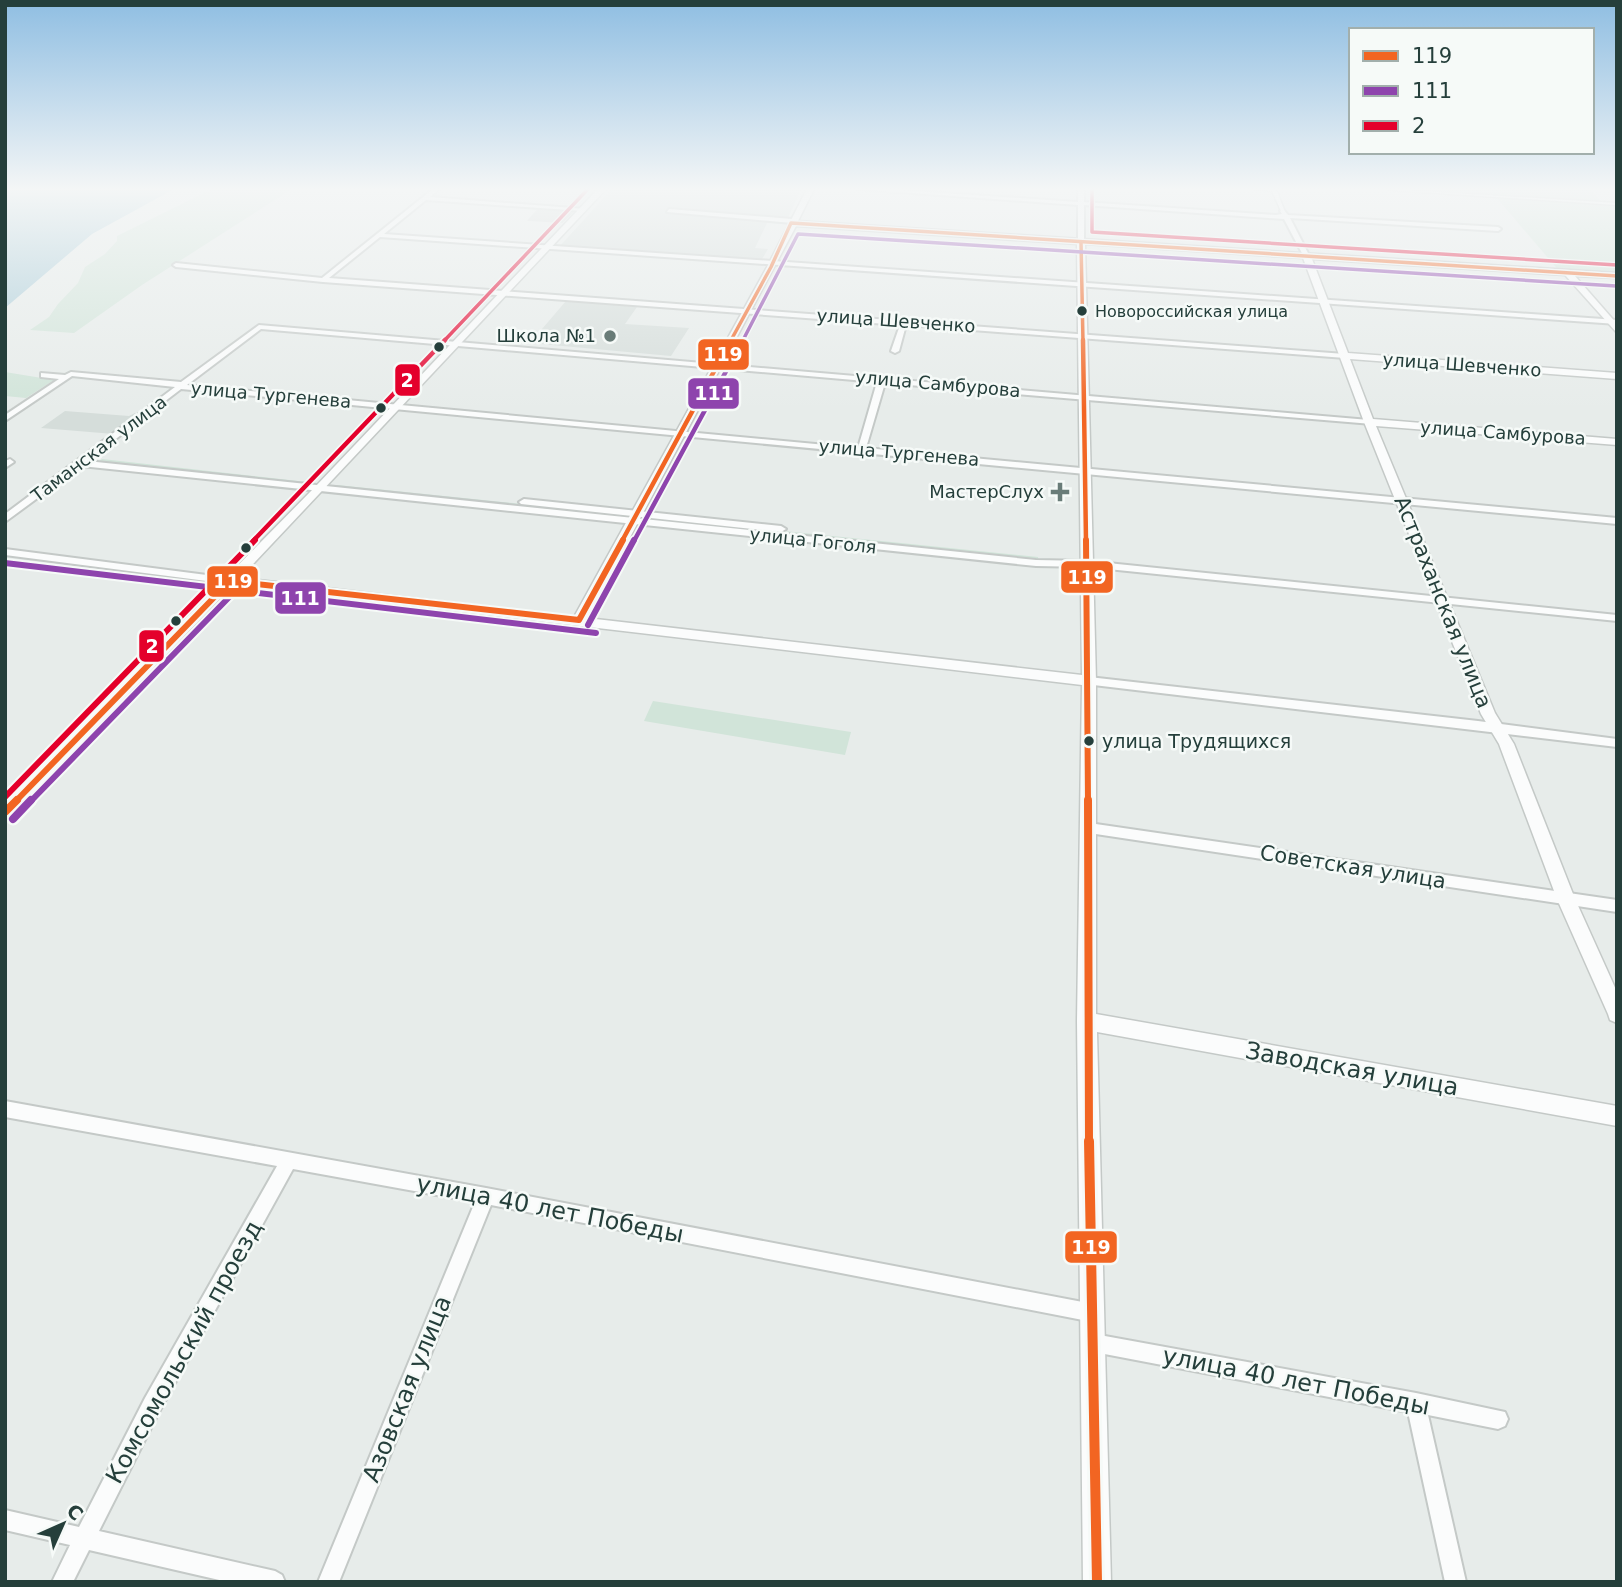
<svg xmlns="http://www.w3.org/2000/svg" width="1622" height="1587" viewBox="0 0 1622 1587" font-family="'DejaVu Sans',sans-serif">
<rect width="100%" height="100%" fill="#e7ecea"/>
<!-- built -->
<g fill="#d5ddda">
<path d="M612,189H785L801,190L785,224L767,223L755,248L768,249L761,261L559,247Z"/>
<path d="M566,301L637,307L625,324L689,328L671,356L530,343Z"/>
<path d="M65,411L129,416L135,413H141L114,434L41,428Z"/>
</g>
<!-- green -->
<g fill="#d1e4d9">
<path d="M212,189H292L142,285L74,333L30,330L49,317L58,304L78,283L85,267L105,254L117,241V236Z"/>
<path d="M1390,189H1589L1603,203Z"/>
<path d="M1496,197L1617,205V275L1560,272Z"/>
<path d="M5,372L54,380L26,398L5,396Z"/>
<path d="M102,459L307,482L303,486L97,463Z"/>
<path d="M337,485L611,513L608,518L333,489Z"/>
<path d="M666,519L1038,557L1039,562L664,524Z"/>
<path d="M653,701L851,732L845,755L644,721Z"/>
</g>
<!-- water -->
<path fill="#aaccd8" d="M5,189H174L92,234L5,308Z"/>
<!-- building -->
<path fill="#d1d5d4" stroke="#d0d5d3" stroke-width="2" d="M538,210L571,213L562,222L529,220Z"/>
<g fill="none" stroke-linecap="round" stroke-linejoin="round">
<!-- pedestrian casing -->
<g stroke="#c4c9c7" stroke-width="3">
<g id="pedestrian">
<path d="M1255,189H1276L1285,212L1281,211L1272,191Z"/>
<path d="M1388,189L1617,203V205L1390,190Z"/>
</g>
</g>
<!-- minor casing -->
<g stroke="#c4c9c7" stroke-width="4">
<g id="minor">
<path d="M433,189H439L430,197L586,209L583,211L426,200L384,234L1617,320V324L380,237L329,278L1345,354L1349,356L1345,358L906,325L899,351L895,353L891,351L900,325L323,282L176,267L173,265L176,263L322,278Z"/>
<path d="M857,189H883L1078,202V189H1084V202L1276,215L1282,214L1280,211L1283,209L1288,215L1498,227L1501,229L1498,231L1290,218L1310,257L1307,259L1304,257L1284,219L1084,205V242L1081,244L1078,242V205Z"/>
<path d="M669,209L792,219L795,221L792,223L667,212Z"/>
<path d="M259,325L1369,420H1372V424L885,383L866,448L1617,518V524L181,389L87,461L1036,560L1088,561L1617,615V621L1088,567L1036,566L81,466L5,522V514L175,387L72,376L5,421V415L59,379L41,377V373L65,375L71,372L181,382ZM261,329L877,382L858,448L187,385Z"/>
<path d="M10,459L14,462L5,468V461Z"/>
<path d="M524,499L781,526L786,529L781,532L521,504L519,502Z"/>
<path d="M5,549L230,578L235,581L230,584L5,555Z"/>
<path d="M1089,677L1478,721L1617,739V747L1085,684L1084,681L1085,678Z"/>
<path d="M1089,823L1617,900V912L1089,833L1085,832L1083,828L1085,824Z"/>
<path d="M5,1101L486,1188L1093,1304L1099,1307L1102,1313L1099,1319L1093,1322L491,1205L339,1582H318L475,1202L293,1169L159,1412L99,1531L275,1571L282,1575L285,1582H228L89,1550L73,1582H52L70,1545L5,1530V1510L79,1527L145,1398L277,1166L5,1117Z"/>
<path d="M1094,1334L1416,1393L1505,1412L1508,1419L1505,1426L1498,1429L1428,1415L1466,1582H1445L1408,1412L1094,1352L1088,1349L1085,1343L1088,1337Z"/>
</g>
</g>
<!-- tertiary casing -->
<g stroke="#c4c9c7" stroke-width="3">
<path id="tertiary" d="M598,189H606L240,578L574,617L767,267L807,189H814L798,221L1617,273V278L1575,276L1617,324V333L1565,275L1312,259L1348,353L1617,373V379L1350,359L1373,419L1617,439V445L1376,426L1495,713L1514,744L1575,899L1617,992V1023L1610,1020L1608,1014L1557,899L1499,744L1481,714L1364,422L1303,258L1085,244L1096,681V1014L1617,1106V1126L1097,1032L1111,1582H1083L1077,1021L1082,685L233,585L11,816L5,818V802L315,487ZM796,226L1077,244L1082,675L587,618Z"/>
</g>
<!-- pedestrian -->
<use href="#pedestrian" fill="#fbfcfc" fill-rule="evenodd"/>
<!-- minor -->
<use href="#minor" fill="#fbfcfc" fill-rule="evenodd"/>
<!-- tertiary -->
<use href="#tertiary" fill="#fbfcfc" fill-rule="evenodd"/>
<!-- bus-1-far4 casing -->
<g stroke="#f6faf8" stroke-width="6">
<g id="bus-1-far4">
<path d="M1081,242L1083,342"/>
<path d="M730,342L771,267L791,223L1617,276"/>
</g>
</g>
<!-- bus-1-far3 casing -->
<g stroke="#f6faf8" stroke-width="8">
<g id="bus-1-far3">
<path d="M1083,340L1086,541"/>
<path d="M622,541L731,340"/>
</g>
</g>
<!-- bus-1-far2 casing -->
<g stroke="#f6faf8" stroke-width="10">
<g id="bus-1-far2">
<path d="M1086,540L1088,802"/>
<path d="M15,802L230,581L579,620L623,540"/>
</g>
</g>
<!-- bus-1-far1 casing -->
<g stroke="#f6faf8" stroke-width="13">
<g id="bus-1-far1">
<path d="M1088,800L1089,1142"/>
<path d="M5,812L17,800"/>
</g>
</g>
<!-- bus-1 casing -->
<g stroke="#f6faf8" stroke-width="16">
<path id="bus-1" d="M1089,1141L1097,1582"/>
</g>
<!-- bus-2-far3 casing -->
<g stroke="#f6faf8" stroke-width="6">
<path id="bus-2-far3" d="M742,342L798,234L1616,286"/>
</g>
<!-- bus-2-far2 casing -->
<g stroke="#f6faf8" stroke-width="8">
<path id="bus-2-far2" d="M634,541L743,340"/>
</g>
<!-- bus-2-far1 casing -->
<g stroke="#f6faf8" stroke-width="10">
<g id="bus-2-far1">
<path d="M5,563L596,633"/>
<path d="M588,625L634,540"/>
<path d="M30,802L238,588"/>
</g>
</g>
<!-- bus-2 casing -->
<g stroke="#f6faf8" stroke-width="13">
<path id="bus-2" d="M13,819L31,800"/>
</g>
<!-- bus-3-far2 casing -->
<g stroke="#f6faf8" stroke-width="6">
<g id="bus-3-far2">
<path d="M1092,189V232L1617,265"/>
<path d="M443,342L588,189"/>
</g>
</g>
<!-- bus-3-far1 casing -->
<g stroke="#f6faf8" stroke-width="8">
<path id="bus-3-far1" d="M253,541L445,340"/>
</g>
<!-- bus-3 casing -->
<g stroke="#f6faf8" stroke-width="10">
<path id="bus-3" d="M5,797L255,540"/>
</g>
<!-- bus-1-far4 -->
<use href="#bus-1-far4" stroke="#f26522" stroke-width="3.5"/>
<!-- bus-1-far3 -->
<use href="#bus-1-far3" stroke="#f26522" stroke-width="4.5"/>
<!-- bus-1-far2 -->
<use href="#bus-1-far2" stroke="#f26522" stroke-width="6"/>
<!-- bus-1-far1 -->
<use href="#bus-1-far1" stroke="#f26522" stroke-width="8"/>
<!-- bus-1 -->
<use href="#bus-1" stroke="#f26522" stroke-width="10"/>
<!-- bus-2-far3 -->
<use href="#bus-2-far3" stroke="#8e44ad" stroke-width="3.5"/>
<!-- bus-2-far2 -->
<use href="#bus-2-far2" stroke="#8e44ad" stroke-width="4.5"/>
<!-- bus-2-far1 -->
<use href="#bus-2-far1" stroke="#8e44ad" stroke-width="6"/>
<!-- bus-2 -->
<use href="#bus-2" stroke="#8e44ad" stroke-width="8"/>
<!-- bus-3-far2 -->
<use href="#bus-3-far2" stroke="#e4002b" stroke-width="3.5"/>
<!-- bus-3-far1 -->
<use href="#bus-3-far1" stroke="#e4002b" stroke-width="4.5"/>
<!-- bus-3 -->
<use href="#bus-3" stroke="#e4002b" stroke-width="6"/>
</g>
<!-- sky -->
<linearGradient id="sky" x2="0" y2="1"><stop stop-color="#8fbee2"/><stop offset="0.46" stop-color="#f4f6f6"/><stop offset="1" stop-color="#f4f6f6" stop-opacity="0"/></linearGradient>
<rect width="1622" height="411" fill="url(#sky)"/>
<!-- markers -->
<g fill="#253f3b" stroke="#f6faf8" stroke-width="2.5">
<circle cx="1082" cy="311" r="6"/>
<circle cx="439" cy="347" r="6"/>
<circle cx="381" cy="408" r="6"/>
<circle cx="246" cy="548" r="6"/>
<circle cx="176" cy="621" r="6"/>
<circle cx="1089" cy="741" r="6"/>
</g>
<g fill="#697c78" stroke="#f6faf8" stroke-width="2.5">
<circle cx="610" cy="336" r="7"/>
<path d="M1056.5 481.5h7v7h7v7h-7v7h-7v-7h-7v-7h7z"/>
</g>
<g text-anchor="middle" stroke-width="5" stroke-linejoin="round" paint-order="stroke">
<!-- far-bus labels -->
<g font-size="16" fill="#253f3b" stroke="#f6faf8" text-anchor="start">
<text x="1095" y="317">Новороссийская улица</text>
</g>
<!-- far-street labels -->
<g font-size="18" fill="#253f3b" stroke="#f6faf8">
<text transform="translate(896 321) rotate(4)" y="6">улица Шевченко</text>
<text transform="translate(1462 365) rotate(4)" y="6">улица Шевченко</text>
<text transform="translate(938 384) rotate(5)" y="6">улица Самбурова</text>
<text transform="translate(271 395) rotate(5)" y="6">улица Тургенева</text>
<text transform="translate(1503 433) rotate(4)" y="6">улица Самбурова</text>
<text transform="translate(99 449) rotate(-37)" y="6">Таманская улица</text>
<text transform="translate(899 453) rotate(5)" y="6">улица Тургенева</text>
<text transform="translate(813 541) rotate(6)" y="6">улица Гоголя</text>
</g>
<!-- far-poi labels -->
<g font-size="18" fill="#253f3b" stroke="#f6faf8" text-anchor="end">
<text x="596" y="342">Школа №1</text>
<text x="1044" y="498">МастерСлух</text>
</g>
<!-- bus labels -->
<g font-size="19" fill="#253f3b" stroke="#f6faf8" text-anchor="start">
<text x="1102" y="748">улица Трудящихся</text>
</g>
<!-- street labels -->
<g font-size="21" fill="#253f3b" stroke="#f6faf8">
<text transform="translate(1443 602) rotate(68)" y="7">Астраханская улица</text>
<text transform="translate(1353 867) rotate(9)" y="7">Советская улица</text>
</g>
<!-- near-street labels -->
<g font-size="24" fill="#253f3b" stroke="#f6faf8">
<text transform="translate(1352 1069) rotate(10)" y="8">Заводская улица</text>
<text transform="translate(550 1209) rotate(11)" y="8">улица 40 лет Победы</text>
<text transform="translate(184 1352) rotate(-61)" y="8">Комсомольский проезд</text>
<text transform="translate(1296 1381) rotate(11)" y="8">улица 40 лет Победы</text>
<text transform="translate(407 1389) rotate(-68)" y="8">Азовская улица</text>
</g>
</g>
<g stroke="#f6faf8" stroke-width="2.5">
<rect x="697" y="338" width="53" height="33" rx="7" fill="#f26522"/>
<rect x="394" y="363" width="27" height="34" rx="7" fill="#e4002b"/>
<rect x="687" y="377" width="53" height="33" rx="7" fill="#8e44ad"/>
<rect x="1060" y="560" width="54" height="34" rx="7" fill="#f26522"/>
<rect x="206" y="565" width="53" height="33" rx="7" fill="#f26522"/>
<rect x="274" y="581" width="53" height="34" rx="7" fill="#8e44ad"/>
<rect x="138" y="629" width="27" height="34" rx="7" fill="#e4002b"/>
<rect x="1064" y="1230" width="54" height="34" rx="7" fill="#f26522"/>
</g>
<g font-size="19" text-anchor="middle" font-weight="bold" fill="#fff">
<text x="723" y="361">119</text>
<text x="407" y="387">2</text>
<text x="714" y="400">111</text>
<text x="1087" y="584">119</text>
<text x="233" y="588">119</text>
<text x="300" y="605">111</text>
<text x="152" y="653">2</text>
<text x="1091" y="1254">119</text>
</g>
<!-- border -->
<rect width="1622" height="1587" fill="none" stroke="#253f3b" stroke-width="14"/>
<!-- legend -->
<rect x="1349" y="28" width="245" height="126" fill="#f6faf8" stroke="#a2afac" stroke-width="2"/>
<rect x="1363" y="51" width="35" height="10" fill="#f26522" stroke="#a2afac" stroke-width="2"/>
<text x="1412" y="63" font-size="21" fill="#253f3b">119</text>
<rect x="1363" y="86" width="35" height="10" fill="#8e44ad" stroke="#a2afac" stroke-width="2"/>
<text x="1412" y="98" font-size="21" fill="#253f3b">111</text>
<rect x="1363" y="121" width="35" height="10" fill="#e4002b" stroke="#a2afac" stroke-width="2"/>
<text x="1412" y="133" font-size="21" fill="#253f3b">2</text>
<!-- north arrow -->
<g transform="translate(63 1524) rotate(45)" stroke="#f6faf8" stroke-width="5" paint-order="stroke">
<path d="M0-5L12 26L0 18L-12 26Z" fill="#253f3b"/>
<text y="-10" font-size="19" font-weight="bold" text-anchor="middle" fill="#253f3b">С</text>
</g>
</svg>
